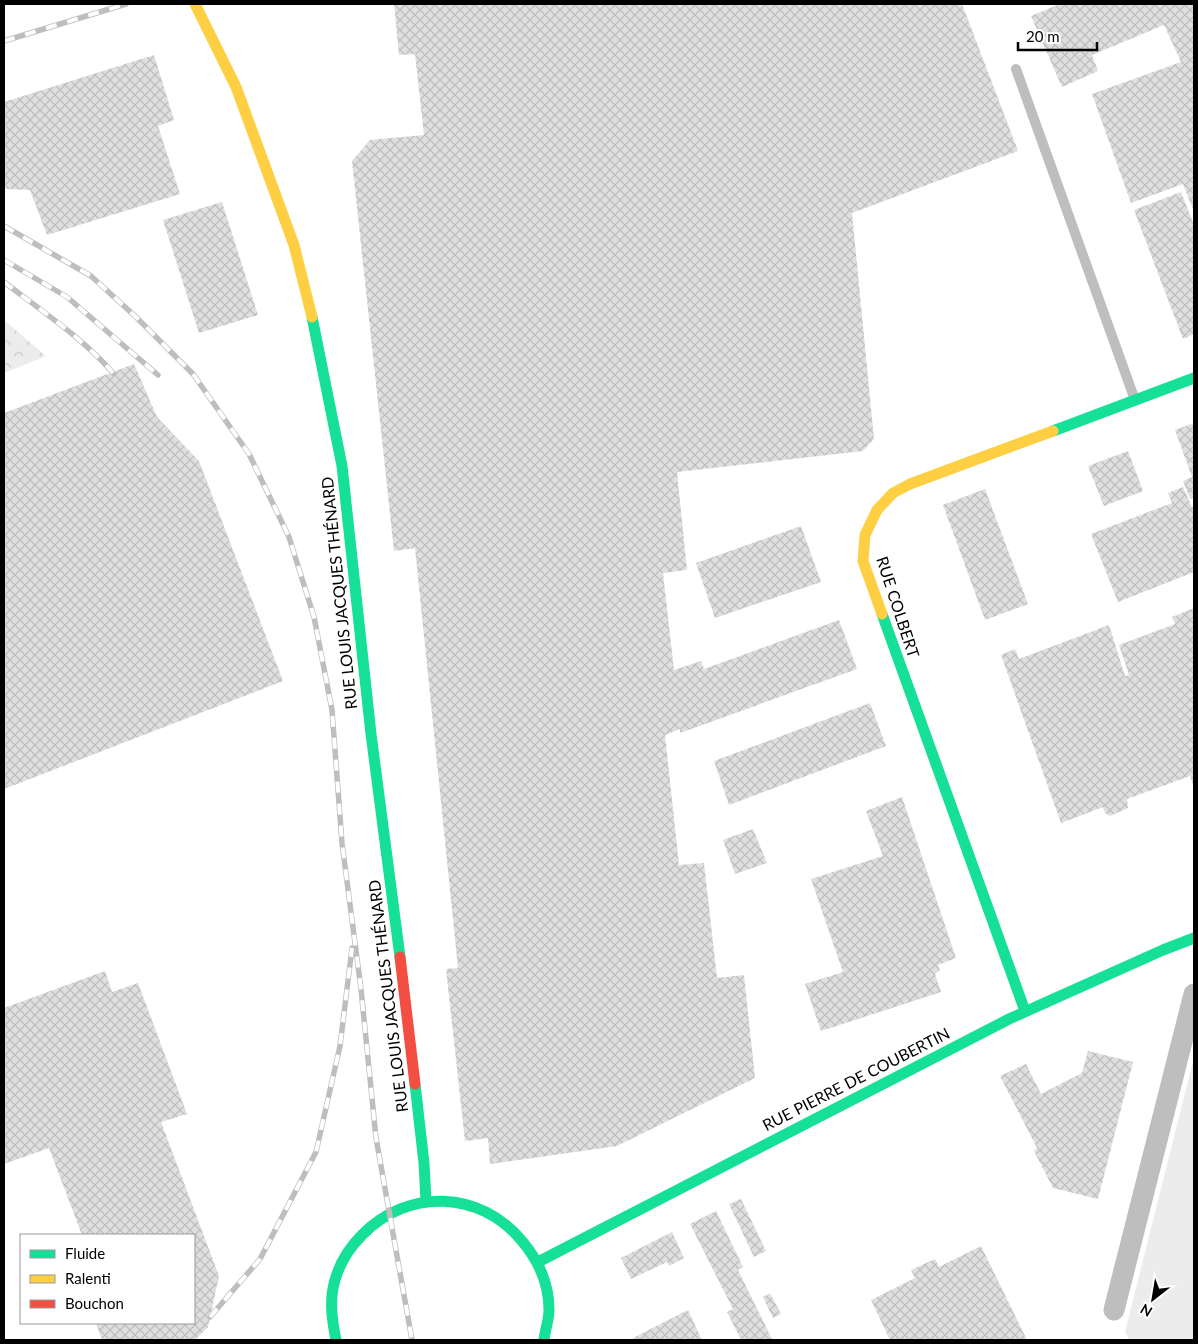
<svg xmlns="http://www.w3.org/2000/svg" width="1198" height="1344" viewBox="0 0 1198 1344" font-family="Lato,sans-serif">
<defs>
<pattern id="forest-crowns" width="20" height="18" patternUnits="userSpaceOnUse" patternTransform="scale(1.25)"><rect width="20" height="18" fill="#ececec"/><path d="M2 6a3 3 0 1 1 6 0M12 15a3 3 0 1 1 6 0" fill="none" stroke="#c9c9c9"/></pattern>
<pattern id="building-cross-hatch" width="8" height="8" patternUnits="userSpaceOnUse" patternTransform="scale(1.25)"><rect width="8" height="8" fill="#dfdfdf"/><path d="M0 0l8 8M0 8l8-8" fill="none" stroke="#bebebe"/></pattern>
</defs>
<rect width="100%" height="100%" fill="#fff"/>
<!-- forest -->
<path fill="url(#forest-crowns)" d="M4,320L46,356L4,373Z"/>
<!-- pitch -->
<path fill="#ececec" d="M1194,1057V1340H1129L1125,1332Z"/>
<!-- building -->
<g fill="url(#building-cross-hatch)">
<path d="M394,4H962L1018,151L852,213L874,439L863,451L677,472L687,570L663,573L674,670L701,661L704,669L839,620L857,669L680,733V729L665,735L679,865L704,863L717,978L744,975L755,1078L617,1146L490,1164L488,1138L465,1141L446,969L458,968L415,548L394,551L352,161L370,140L424,135L415,54L399,55Z"/>
<path d="M1060,4H1194V212L1183,184L1131,203L1092,94L1181,62L1164,25L1092,55L1098,71L1062,87L1031,16Z"/>
<path d="M154,55L174,120L158,126L180,194L47,235L30,190L6,189L4,181V102Z"/>
<path d="M1181,192L1194,225V334L1183,339L1134,210Z"/>
<path d="M222,202L258,315L199,333L163,220Z"/>
<path d="M134,364L157,417L199,461L283,681L4,789V413Z"/>
<path d="M1194,423V497L1190,499L1183,481L1192,477L1175,430Z"/>
<path d="M1128,451L1143,491L1104,506L1088,466Z"/>
<path d="M1183,487L1192,507L1194,506V572L1118,602L1091,534L1172,503L1168,493Z"/>
<path d="M985,489L1028,604L985,620L943,505Z"/>
<path d="M801,526L821,582L715,618L696,563Z"/>
<path d="M1194,608V787L1190,776L1127,799L1128,808L1110,816L1105,813L1103,807L1061,823L1001,655L1015,649L1019,659L1109,625L1125,676L1129,675L1119,645L1175,624L1172,617Z"/>
<path d="M870,703L886,746L729,805L714,761Z"/>
<path d="M902,797L956,958L938,965L940,970L935,974L941,992L821,1031L805,984L843,972L811,879L883,856L866,811Z"/>
<path d="M753,829L767,863L735,874L723,840Z"/>
<path d="M105,971L112,992L138,983L187,1114L161,1122L219,1276L208,1327L195,1340H102L96,1323H194V1235H82L49,1148L4,1164V1008Z"/>
<path d="M1088,1051L1133,1062L1098,1199L1053,1188L1034,1151L1037,1148L1000,1076L1026,1064L1041,1094L1082,1073Z"/>
<path d="M741,1199L766,1251L754,1257L729,1204Z"/>
<path d="M716,1211L743,1267L738,1270L772,1339L769,1340H741L727,1312L733,1309L690,1224Z"/>
<path d="M672,1232L684,1258L669,1266L667,1262L631,1279L621,1258Z"/>
<path d="M981,1246L1027,1340H890L871,1300L915,1278L911,1270L935,1259L939,1267Z"/>
<path d="M770,1293L781,1314L773,1318L763,1297Z"/>
<path d="M688,1310L702,1340H634L633,1338Z"/>
</g>
<g fill="none" stroke-linecap="round" stroke-linejoin="round">
<!-- lane -->
<path stroke="#bebebe" stroke-width="10" d="M1016,69L1135,400"/>
<!-- street -->
<path stroke="#bebebe" stroke-width="21" d="M1114,1310L1194,994"/>
<!-- fast -->
<g stroke="#16e098" stroke-width="11">
<path d="M312,317L342,466L371,734L400,957"/>
<path d="M1053,431L1194,378"/>
<path d="M882,614L1025,1011"/>
<path d="M415,1084L424,1163L426,1201"/>
<path d="M538,1262L1009,1019L1163,950L1194,938"/>
<path d="M336,1340C332,1320 329,1300 335,1280C340,1262 349,1248 362,1235C408,1188 480,1190 522,1241C538,1260 549,1284 549,1310C549,1320 545,1330 544,1340"/>
</g>
<!-- slow -->
<g stroke="#ffcf43" stroke-width="11">
<path d="M195,4L236,87L294,245L312,317"/>
<path d="M882,614L863,561L865,535L877,510L893,493L910,484L1053,431"/>
</g>
<!-- jam -->
<path stroke="#f24e42" stroke-width="11" d="M400,957L415,1084"/>
<!-- rail casing -->
<g stroke="#bebebe" stroke-width="5.5">
<g id="rail">
<path d="M4,41L126,4"/>
<path d="M4,226L91,276L136,317L193,374L249,454L289,537L314,617L332,710L342,843L361,989L376,1138L412,1340"/>
<path d="M4,260L67,297L158,375"/>
<path d="M4,282C39,309 84,339 113,373"/>
<path d="M210,1317L260,1259L316,1152L340,1046L352,948"/>
</g>
</g>
<!-- rail -->
<use href="#rail" stroke="#fff" stroke-width="4" stroke-dasharray="11" stroke-linecap="butt"/>
</g>
<g text-anchor="middle" stroke-width="4" stroke-linejoin="round" paint-order="stroke">
<!-- street labels -->
<g font-size="16" fill="#000" stroke="#fff">
<text transform="translate(339 593) rotate(-96)" y="6">RUE LOUIS JACQUES THÉNARD</text>
<text transform="translate(898 607) rotate(72)" y="6">RUE COLBERT</text>
<text transform="translate(388 996) rotate(-97)" y="6">RUE LOUIS JACQUES THÉNARD</text>
<text transform="translate(856 1079) rotate(-27)" y="6">RUE PIERRE DE COUBERTIN</text>
</g>
</g>
<!-- border -->
<rect width="1198" height="1344" fill="none" stroke="#000000" stroke-width="10"/>
<!-- legend -->
<rect x="20" y="1234" width="175" height="90" fill="#ffffff" stroke="#999999"/>
<rect x="30" y="1250" width="25" height="8" fill="#16e098" stroke="#999999"/>
<text x="65" y="1259" font-size="15" fill="#000000">Fluide</text>
<rect x="30" y="1275" width="25" height="8" fill="#ffcf43" stroke="#999999"/>
<text x="65" y="1284" font-size="15" fill="#000000">Ralenti</text>
<rect x="30" y="1300" width="25" height="8" fill="#f24e42" stroke="#999999"/>
<text x="65" y="1309" font-size="15" fill="#000000">Bouchon</text>
<!-- north arrow -->
<g transform="translate(1153 1299) rotate(211)" stroke="#ffffff" stroke-width="4" paint-order="stroke">
<path d="M0-4L9 19L0 12L-9 19Z" fill="#000000"/>
<text y="-8" font-size="14" font-weight="bold" text-anchor="middle" fill="#000000">N</text>
</g>
<!-- scale -->
<path d="M1018 42v8h79v-8" fill="none" stroke="#000000" stroke-width="2.5"/>
<text x="1026" y="42" font-size="15" fill="#000000" stroke="#ffffff" stroke-width="4" paint-order="stroke">20 m</text>
</svg>
